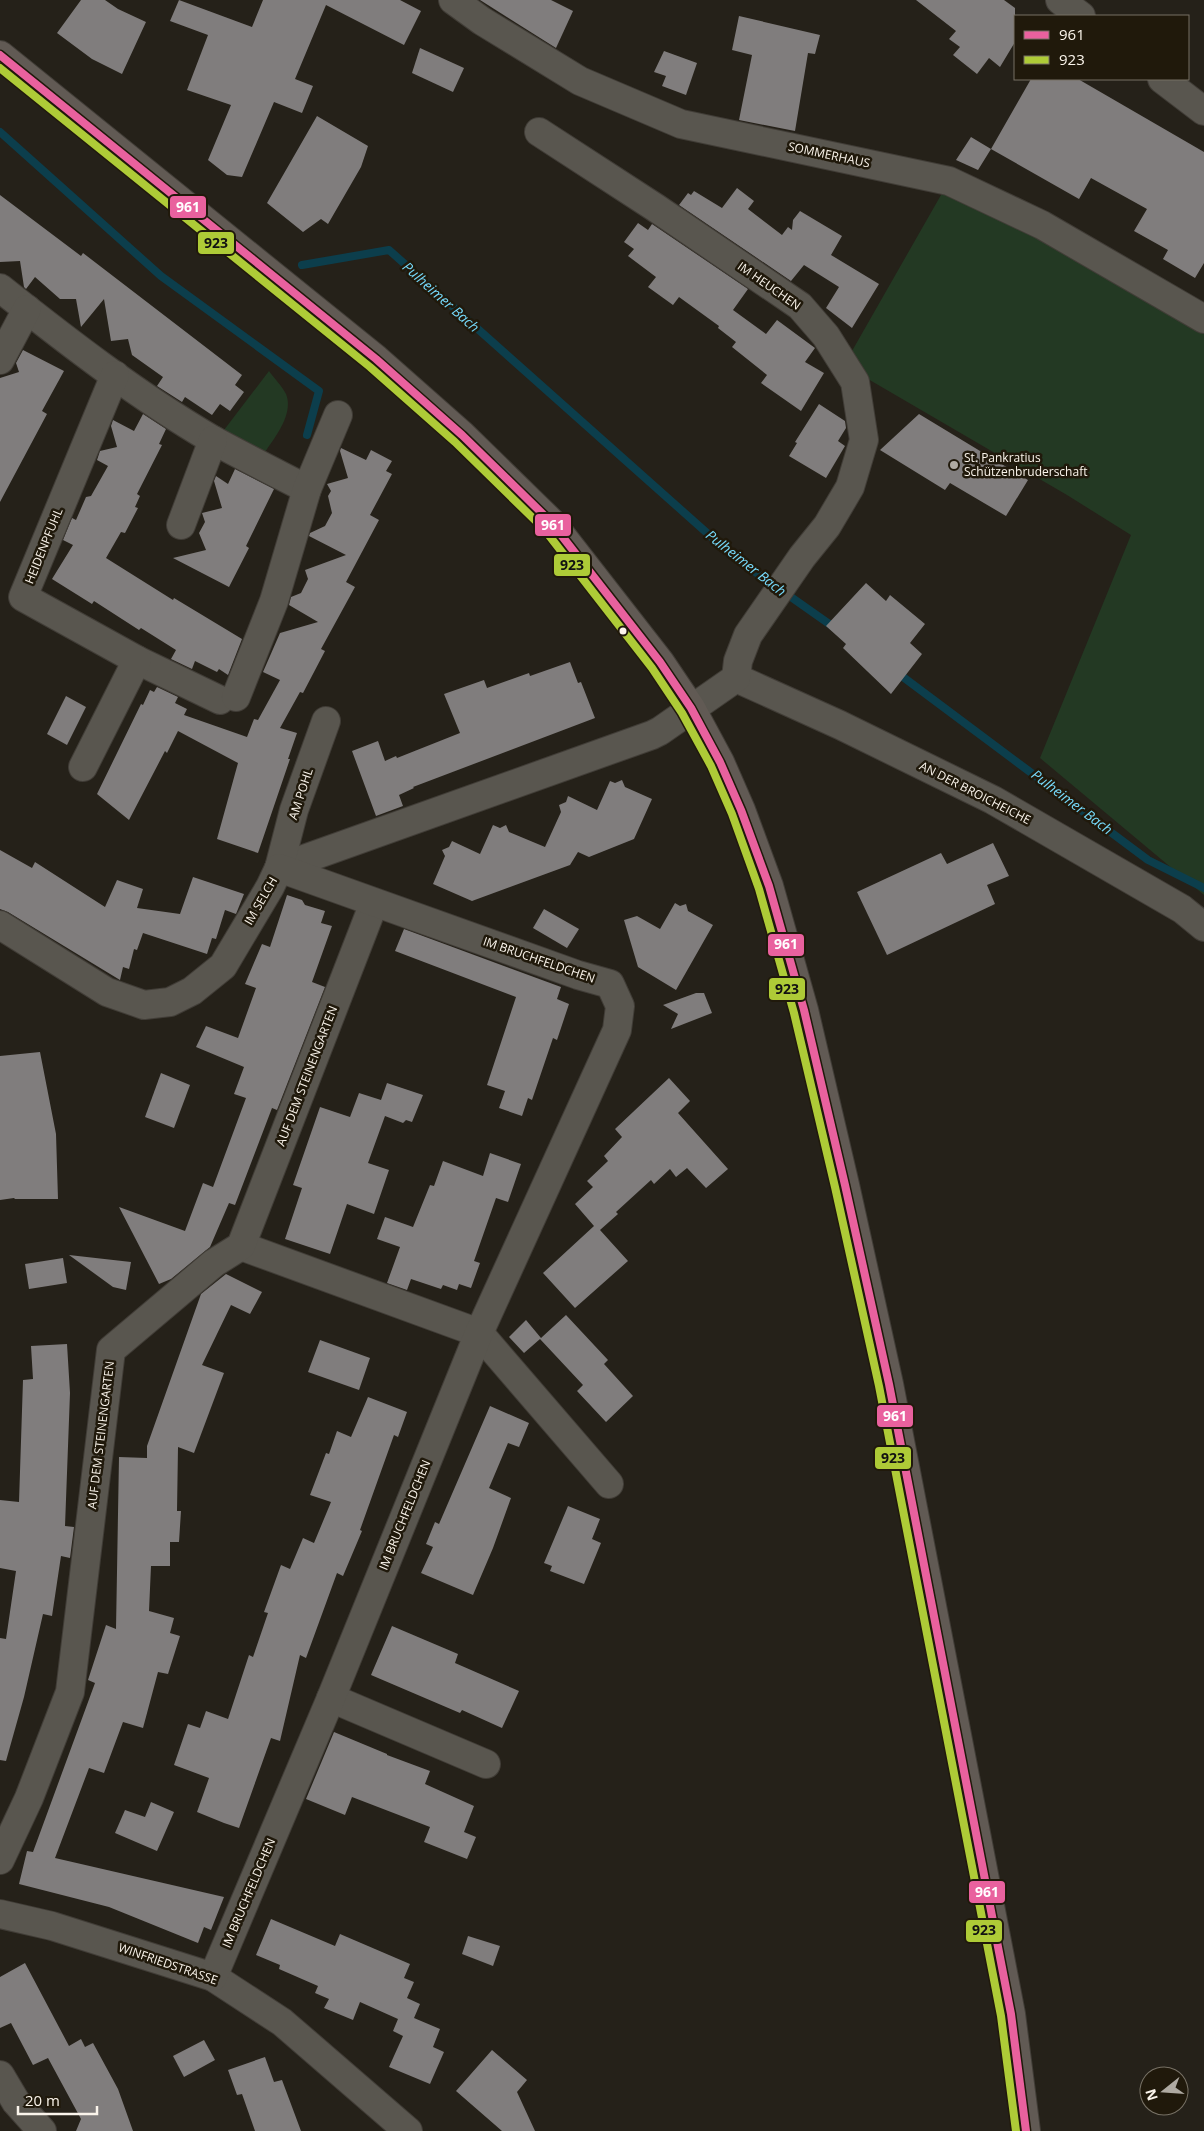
<svg xmlns="http://www.w3.org/2000/svg" width="1204" height="2131" viewBox="0 0 1204 2131" font-family="'Open Sans',sans-serif">
<rect width="100%" height="100%" fill="#252119"/>
<!-- green -->
<g fill="#233923">
<path d="M949,181L1204,319V895L1040,758L1131,535L1067,495L844,365Z"/>
<path d="M269,371C274,378 282,386 286,394C294,414 275,437 265,452L224,430Z"/>
</g>
<g fill="none" stroke-linecap="round" stroke-linejoin="round">
<!-- stream -->
<g stroke="#0c3e4c" stroke-width="8">
<path d="M0,132L161,276L319,391L307,435"/>
<path d="M302,265L389,250L734,557L835,628"/>
<path d="M895,671L1148,860L1204,888"/>
</g>
</g>
<!-- building -->
<g fill="#807d7d">
<path d="M81,0H105L118,9L146,22L122,74L92,59L57,33Z"/>
<path d="M179,0L252,27L263,0H400L421,11L404,45L326,5L295,79L313,86L302,113L274,102L242,177L227,175L208,160L231,105L187,90L208,35L170,21Z"/>
<path d="M480,0H551L573,11L556,48Z"/>
<path d="M916,0H1004L1015,8V42L1000,67L989,58L977,74L953,55L960,47L949,39L956,31Z"/>
<path d="M739,16L820,35L815,54L808,53L795,131L739,120L752,55L732,50Z"/>
<path d="M420,48L464,68L453,92L412,73Z"/>
<path d="M664,51L697,63L686,95L662,86L666,76L654,72Z"/>
<path d="M1031,79H1078L1204,152V263L1195,278L1163,259L1168,250L1134,231L1147,209L1091,178L1079,199L991,149L978,170L956,160L971,137L991,149Z"/>
<path d="M317,116L368,146L361,167L328,224L321,219L303,232L267,203Z"/>
<path d="M737,188L754,201L748,209L782,235L788,227L792,230L793,220L800,211L842,236L831,255L879,284L852,328L826,308L839,287L804,265L791,281L679,205L688,193L691,195L694,191L722,208Z"/>
<path d="M0,195L81,256L83,253L242,375L235,385L244,392L230,411L220,404L212,415L185,397L182,402L157,386L163,377L132,355L128,339L111,341L104,299L81,327L76,299H60L35,277L26,289L24,287L20,261L0,262Z"/>
<path d="M638,223L648,230L652,224L748,289L733,310L766,334L777,320L815,348L805,362L824,373L801,411L761,383L767,375L732,347L736,342L718,328L719,326L679,297L673,305L648,287L656,277L628,256L634,249L624,242Z"/>
<path d="M23,350L64,371L42,411L47,414L0,502V378L19,372L16,363Z"/>
<path d="M819,404L845,421L846,428L838,441L845,446L826,478L789,456L797,443L795,442Z"/>
<path d="M143,414L166,429L159,444L162,445L137,494L140,496L135,507L138,508L125,533L121,532L106,558L173,600L174,598L242,639L228,675L219,669L217,672L195,661L192,669L171,659L176,650L141,628L139,630L94,601L92,604L52,579L73,545L63,540L72,518L76,520L86,497L91,496L108,466L97,460L100,451L117,447L111,426L113,420L134,431Z"/>
<path d="M919,414L1028,480L1006,516L950,483L945,490L880,450Z"/>
<path d="M341,448L366,460L371,450L392,461L386,471L392,474L370,515L379,520L346,582L355,587L321,649L325,651L303,693L300,692L280,728L297,733L288,759H290L258,853L217,839L238,763L178,731L167,753L165,751L129,820L97,794L141,704L143,705L150,690L154,692L157,687L178,697L175,703L187,709L184,715L247,737L254,719L258,720L280,680L263,672L280,633L318,622L289,605L291,597L301,593L308,579L305,570L346,555L309,536L310,533L325,526L332,513L328,496L331,491L327,484L348,478L340,451Z"/>
<path d="M235,469L274,489L246,546L249,548L229,587L173,558L206,550L199,533L205,522L202,513L222,508L214,481L216,476L228,484Z"/>
<path d="M866,583L886,601L890,595L925,624L910,643L922,654L891,694L843,648L846,644L826,626Z"/>
<path d="M570,662L578,683L581,682L595,718L413,787L414,788L399,795L403,806L376,816L352,751L378,741L385,761L396,756L397,758L460,733L444,694L484,680L487,688L529,673L530,676Z"/>
<path d="M66,696L86,707L67,745L47,734Z"/>
<path d="M622,780L625,787L652,799L634,839L589,857L578,852L570,865L472,901L433,884L445,856L442,850L449,847L452,841L480,854L493,825L500,828L506,825L509,832L545,847L561,812L559,805L566,802L568,796L597,810L610,781L615,783Z"/>
<path d="M993,843L1009,876L987,885L995,904L887,955L857,892L941,853L947,864Z"/>
<path d="M0,850L32,868L35,862L105,907L117,880L143,889L137,908L180,914L193,877L244,894L236,914L225,910L216,939L212,938L207,954L143,933L137,950L134,949L129,969L123,967L120,980L8,912L0,909Z"/>
<path d="M287,895L302,900L305,905L325,911L321,923L332,926L312,982L325,987L277,1110L272,1108L235,1205L229,1203L210,1247L171,1279L159,1284L119,1207L185,1231L203,1183L213,1187L246,1098L234,1094L244,1067L196,1047L206,1026L238,1038L256,988L245,984L262,944L270,947Z"/>
<path d="M675,903L680,906L686,904L688,911L713,925L676,990L638,967L624,920L637,916L660,929Z"/>
<path d="M544,909L579,929L567,948L533,928Z"/>
<path d="M404,929L561,987L557,999L569,1004L557,1040L553,1038L532,1100L528,1098L522,1116L499,1108L505,1091L487,1085L516,997L395,951Z"/>
<path d="M696,993H704L712,1013L671,1029L678,1014L663,1005Z"/>
<path d="M40,1052L56,1134L58,1199H15L14,1198L0,1200V1056Z"/>
<path d="M161,1073L190,1085L174,1128L145,1117Z"/>
<path d="M669,1078L690,1101L678,1113L728,1169L706,1188L687,1168L676,1177L670,1169L654,1184L651,1180L616,1212L618,1214L600,1230L628,1261L575,1308L543,1273L594,1226L575,1204L593,1187L587,1181L608,1161L604,1156L622,1137L615,1129Z"/>
<path d="M387,1083L423,1095L412,1122L406,1120L403,1123L385,1116L368,1163L389,1170L374,1214L347,1204L330,1254L285,1239L302,1188L293,1185L320,1107L350,1117L359,1093L381,1100Z"/>
<path d="M490,1153L521,1164L508,1202L496,1198L474,1261L480,1263L471,1288L459,1284L457,1290L443,1285L441,1289L411,1279L407,1290L387,1283L400,1247L377,1239L385,1217L413,1227L430,1185L434,1186L443,1161L483,1176Z"/>
<path d="M69,1255L131,1262L126,1290L113,1287Z"/>
<path d="M63,1258L67,1283L29,1289L25,1264Z"/>
<path d="M226,1274L262,1292L250,1314L231,1305L202,1365L224,1373L194,1453L178,1447L177,1511H181L179,1542H170V1566H151L149,1611L174,1618L170,1633L180,1636L168,1674L158,1672L143,1728L123,1722L104,1773L89,1768L55,1858L224,1897L211,1930L204,1927L198,1943L109,1907L19,1884L27,1851L33,1852L95,1683L88,1680L106,1625L116,1629L119,1457L147,1458V1446L201,1294Z"/>
<path d="M566,1315L608,1360L604,1364L633,1396L606,1422L577,1391L583,1385L540,1339L524,1353L509,1337L526,1320L541,1338Z"/>
<path d="M320,1340L370,1358L359,1390L308,1372Z"/>
<path d="M67,1344L70,1393L65,1526L74,1527L70,1558L61,1556L52,1616L43,1614L24,1697L6,1761L0,1760V1638L6,1639L16,1571L0,1568V1500L19,1502L23,1380L33,1379L31,1346Z"/>
<path d="M368,1397L407,1412L398,1437L394,1435L360,1530L362,1531L343,1576L337,1573L306,1658L300,1655L280,1741L271,1738L239,1828L224,1823L197,1812L209,1778L174,1765L188,1724L200,1728L206,1711L228,1719L249,1655L253,1657L268,1613L264,1612L281,1565L290,1569L303,1538L314,1543L331,1502L310,1495L326,1453L329,1454L337,1431L351,1437Z"/>
<path d="M490,1406L529,1423L519,1447L508,1443L489,1488L511,1498L493,1548L473,1595L421,1573L433,1547L426,1544L435,1522L439,1524Z"/>
<path d="M568,1506L600,1519L592,1539L601,1543L584,1584L550,1571L552,1566L544,1563Z"/>
<path d="M392,1626L458,1654L455,1663L519,1691L502,1728L462,1710L460,1713L371,1675Z"/>
<path d="M334,1732L387,1754V1755L430,1771L425,1784L474,1806L464,1832L476,1837L467,1859L424,1842L430,1827L352,1797L345,1815L306,1799Z"/>
<path d="M151,1802L174,1812L157,1851L115,1833L125,1810L145,1817Z"/>
<path d="M271,1919L335,1946L340,1934L410,1964L404,1978L414,1982L407,1998L420,2004L414,2018L440,2029L433,2047L444,2052L430,2084L389,2067L403,2036L393,2031L398,2019L360,2002L353,2020L324,2008L329,1999L315,1993L318,1986L279,1969L280,1965L256,1955Z"/>
<path d="M468,1936L500,1946L493,1966L462,1954Z"/>
<path d="M25,1963L69,2046L81,2039L85,2047L93,2043L118,2089L133,2131H76L81,2119L48,2058L33,2065L11,2023L0,2028V1977Z"/>
<path d="M204,2040L215,2060L184,2077L173,2056Z"/>
<path d="M492,2050L527,2080L517,2092L535,2131H502L456,2091Z"/>
<path d="M265,2057L274,2082L282,2080L301,2131H255L242,2094L237,2095L228,2070Z"/>
</g>
<g fill="none" stroke-linecap="round" stroke-linejoin="round">
<!-- street casing -->
<g stroke="#413d37" stroke-width="30">
<g id="street">
<path d="M453,0L482,21L580,81L681,124L949,181L1042,225L1204,319"/>
<path d="M1060,0L1081,16"/>
<path d="M1162,79L1204,111"/>
<path d="M0,288C68,342 138,396 213,440C244,457 276,473 307,489"/>
<path d="M0,360L27,309"/>
<path d="M181,525L213,440"/>
<path d="M137,660L220,700"/>
<path d="M736,678L840,725L993,800L1182,909L1204,927"/>
<path d="M236,697L274,601L307,489L338,415"/>
<path d="M83,767L137,660L23,597L115,375"/>
<path d="M279,868L652,735L660,731L736,678L738,661L748,635L802,557L827,526L850,487L864,440L855,382L826,336L800,306L656,208L539,132"/>
<path d="M0,925L107,992L144,1005L170,1002L192,991L223,966L270,887L279,868L294,810L326,721"/>
<path d="M241,1246L479,1333L609,1484"/>
<path d="M331,1698L486,1764"/>
<path d="M0,1860L29,1798L70,1692L111,1350L214,1263L241,1246L374,903"/>
<path d="M0,1914L52,1926L213,1977L282,2022L408,2131"/>
<path d="M213,1977L331,1698L479,1333L617,1030L620,1006L610,984L578,975L279,868"/>
<path d="M0,2075L16,2102L42,2131"/>
</g>
</g>
<!-- secondary casing -->
<g stroke="#413d37" stroke-width="30">
<path id="secondary" d="M0,55L376,359L462,435L551,522L660,662L691,708L720,762L741,810L769,886L804,1010L845,1185L889,1384L1011,2014L1026,2131"/>
</g>
<!-- street -->
<use href="#street" stroke="#59564f" stroke-width="28"/>
<!-- secondary -->
<use href="#secondary" stroke="#615a54" stroke-width="28"/>
<!-- bus-1 casing -->
<g stroke="#20190b" stroke-width="11">
<path id="bus-1" d="M0,55L376,359L462,435L551,522L660,662L691,708L720,762L741,810L769,886L804,1010L845,1185L889,1384L1011,2014L1026,2131"/>
</g>
<!-- bus-2 casing -->
<g stroke="#20190b" stroke-width="11">
<path id="bus-2" d="M0,68L370,367L455,442L544,529L652,668L682,713L711,766L732,814L759,889L794,1013L835,1187L879,1386L1001,2016L1016,2131"/>
</g>
<!-- bus-1 -->
<use href="#bus-1" stroke="#e9619e" stroke-width="8"/>
<!-- bus-2 -->
<use href="#bus-2" stroke="#aecb37" stroke-width="8"/>
</g>
<!-- markers -->
<circle fill="#afaaa2" stroke="#20190b" stroke-width="2" cx="954" cy="465" r="5"/>
<circle fill="#faf4eb" stroke="#20190b" stroke-width="2" cx="623" cy="631" r="4.5"/>
<g text-anchor="middle" stroke-width="5" stroke-linejoin="round" paint-order="stroke">
<!-- street labels -->
<g font-size="12" fill="#faf4eb" stroke="#20190b">
<text transform="translate(829 155) rotate(12)" y="4">SOMMERHAUS</text>
<text transform="translate(769 286) rotate(35)" y="4">IM HEUCHEN</text>
<text transform="translate(44 546) rotate(-68)" y="4">HEIDENPFUHL</text>
<text transform="translate(975 793) rotate(27)" y="4">AN DER BROICHEICHE</text>
<text transform="translate(301 794) rotate(-72)" y="4">AM POHL</text>
<text transform="translate(261 901) rotate(-60)" y="4">IM SELCH</text>
<text transform="translate(539 960) rotate(19)" y="4">IM BRUCHFELDCHEN</text>
<text transform="translate(307 1076) rotate(-69)" y="4">AUF DEM STEINENGARTEN</text>
<text transform="translate(101 1435) rotate(-83)" y="4">AUF DEM STEINENGARTEN</text>
<text transform="translate(405 1515) rotate(-68)" y="4">IM BRUCHFELDCHEN</text>
<text transform="translate(249 1893) rotate(-67)" y="4">IM BRUCHFELDCHEN</text>
<text transform="translate(168 1964) rotate(19)" y="4">WINFRIEDSTRASSE</text>
</g>
<!-- poi labels -->
<g font-size="12" fill="#faf4eb" stroke="#20190b" text-anchor="start">
<text x="964" y="462">St. Pankratius<tspan x="964" dy="14">Schützenbruderschaft</tspan></text>
</g>
<!-- water labels -->
<g font-size="14" font-style="italic" fill="#76dafb" stroke="#20190b">
<text transform="translate(441 297) rotate(42)" y="5">Pulheimer Bach</text>
<text transform="translate(746 563) rotate(38)" y="5">Pulheimer Bach</text>
<text transform="translate(1072 802) rotate(37)" y="5">Pulheimer Bach</text>
</g>
</g>
<g stroke="#20190b" stroke-width="2">
<rect x="169" y="195" width="38" height="24" rx="5" fill="#e9619e"/>
<rect x="197" y="231" width="38" height="24" rx="5" fill="#aecb37"/>
<rect x="534" y="513" width="38" height="24" rx="5" fill="#e9619e"/>
<rect x="553" y="553" width="38" height="24" rx="5" fill="#aecb37"/>
<rect x="767" y="933" width="38" height="24" rx="5" fill="#e9619e"/>
<rect x="768" y="977" width="38" height="24" rx="5" fill="#aecb37"/>
<rect x="876" y="1404" width="38" height="24" rx="5" fill="#e9619e"/>
<rect x="874" y="1446" width="38" height="24" rx="5" fill="#aecb37"/>
<rect x="968" y="1880" width="38" height="24" rx="5" fill="#e9619e"/>
<rect x="965" y="1919" width="38" height="24" rx="5" fill="#aecb37"/>
</g>
<g font-size="14" text-anchor="middle" font-weight="bold" fill="#fff">
<text x="188" y="212">961</text>
<text x="553" y="530">961</text>
<text x="786" y="949">961</text>
<text x="895" y="1421">961</text>
<text x="987" y="1897">961</text>
</g>
<g font-size="14" text-anchor="middle" font-weight="bold" fill="#111">
<text x="216" y="248">923</text>
<text x="572" y="570">923</text>
<text x="787" y="994">923</text>
<text x="893" y="1463">923</text>
<text x="984" y="1935">923</text>
</g>
<!-- legend -->
<rect x="1014" y="15" width="175" height="65" fill="#20190b" stroke="#777165"/>
<rect x="1024" y="31" width="25" height="8" fill="#e9619e" stroke="#777165"/>
<text x="1059" y="40" font-size="15" fill="#faf4eb">961</text>
<rect x="1024" y="56" width="25" height="8" fill="#aecb37" stroke="#777165"/>
<text x="1059" y="65" font-size="15" fill="#faf4eb">923</text>
<!-- north arrow -->
<g transform="translate(1164 2091) rotate(253)"><circle r="24" fill="#20190b" stroke="#777165"/>
<path d="M0-4L9 19L0 12L-9 19Z" fill="#afaaa2"/>
<text y="-8" font-size="14" font-weight="bold" text-anchor="middle" fill="#faf4eb">N</text>
</g>
<!-- scale -->
<path d="M18 2106v8h79v-8" fill="none" stroke="#faf4eb" stroke-width="2.5"/>
<text x="25" y="2106" font-size="15" fill="#faf4eb" stroke="#20190b" stroke-width="4" paint-order="stroke">20 m</text>
</svg>
